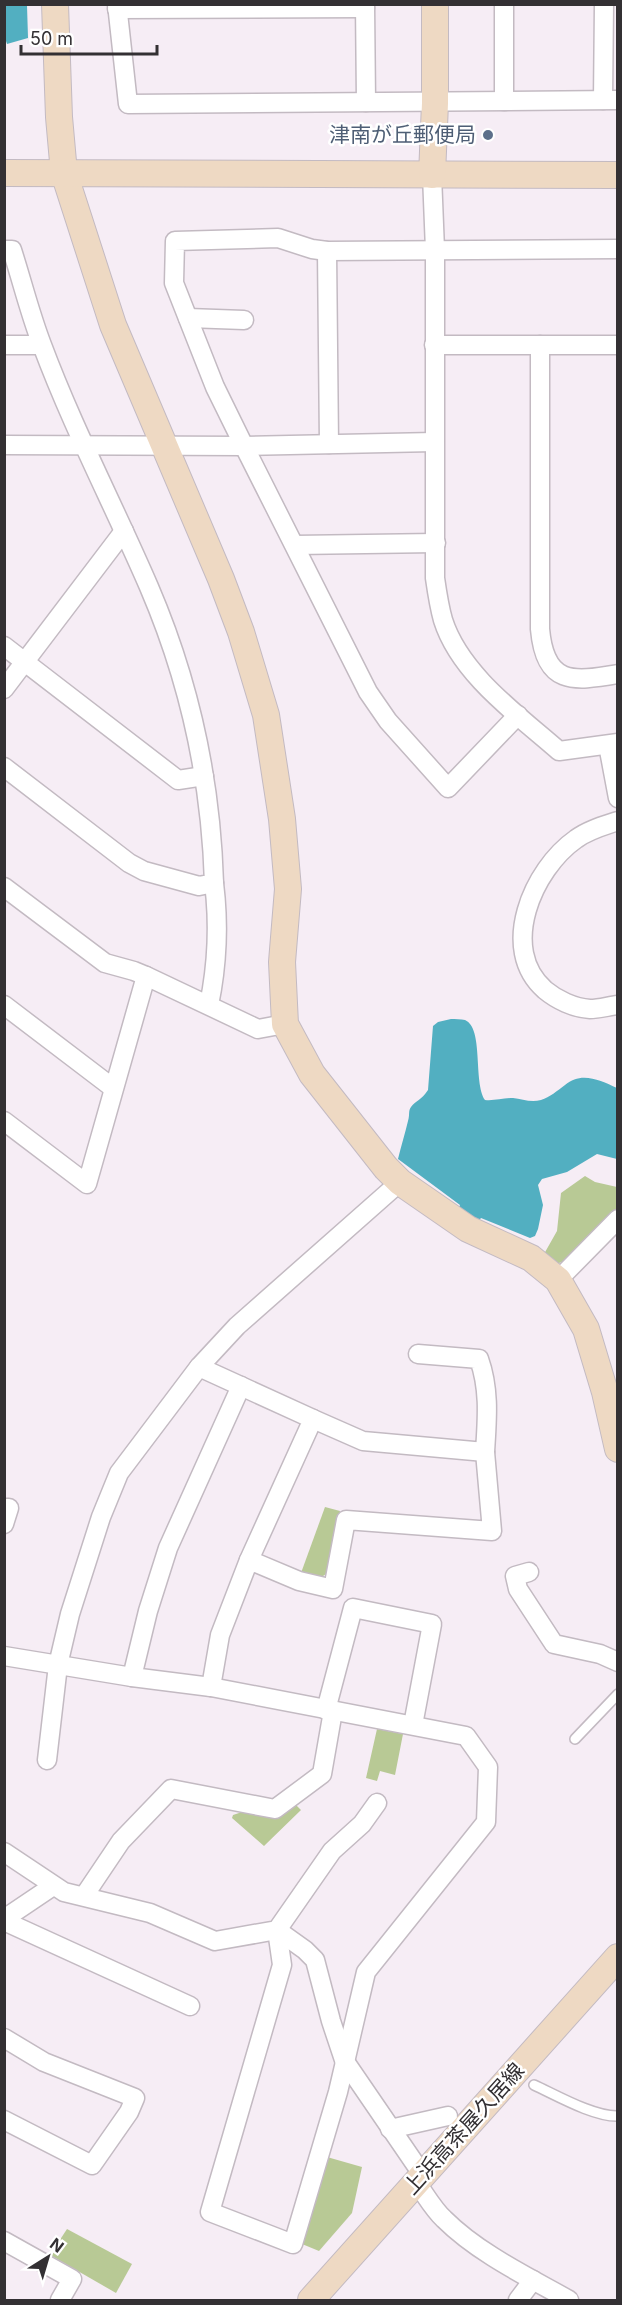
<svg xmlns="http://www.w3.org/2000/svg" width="622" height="2305" viewBox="0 0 622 2305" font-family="Inter,'Noto Sans JP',sans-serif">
<rect width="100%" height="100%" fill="#f6edf5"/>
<!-- green -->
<g fill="#b8c995">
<path d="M585,1176L595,1182L617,1187V1209L565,1261L556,1264L544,1254L557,1231L561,1193Z"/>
<path d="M325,1507L340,1511L329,1572L320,1578L301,1573Z"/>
<path d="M377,1729L403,1734L395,1775L380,1771L377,1781L366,1778Z"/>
<path d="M296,1805L301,1810L264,1846L232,1818L233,1815L242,1812L277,1818Z"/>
<path d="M327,2157L362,2167L352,2213L319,2251L302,2244Z"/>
<path d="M67,2229L132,2264L116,2293L50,2255Z"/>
</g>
<!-- water -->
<g fill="#52afc1">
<path d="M4,5H27L28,38L7,44L5,38Z"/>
<path d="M451,1019C455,1019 461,1019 465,1020C484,1028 473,1082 485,1100C494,1101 503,1098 513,1098C522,1099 531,1103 541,1100C550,1097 557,1091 565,1085C581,1071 600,1080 617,1088V1159L597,1154L567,1172L542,1179L538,1185L543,1205L538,1229L535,1236L530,1238L481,1218L477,1223L458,1210L460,1205L398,1159C401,1146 405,1134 408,1121C410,1115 408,1111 411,1107C416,1100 421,1101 428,1090L433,1026L438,1022Z"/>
</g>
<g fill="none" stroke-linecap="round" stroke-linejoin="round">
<!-- lane casing -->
<g stroke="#c3bac2" stroke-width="12">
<g id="lane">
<path d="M575,1739L618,1694"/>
<path d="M534,2085C556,2095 594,2117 618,2116"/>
</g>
</g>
<!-- street casing -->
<g stroke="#c3bac2" stroke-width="21">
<g id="street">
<path d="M117,4L128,104L618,100"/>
<path d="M365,4L366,102"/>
<path d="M117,9L365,8"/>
<path d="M603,100L604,4"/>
<path d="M504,101V4"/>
<path d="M432,175L435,250V578C437,592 439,606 443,620C460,674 518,715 559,751L618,743"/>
<path d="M4,250H12C22,281 30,314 42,345C73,428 114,506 149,587C189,680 211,782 214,883L199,886L144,871L129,863L4,767"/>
<path d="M327,251L329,444"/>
<path d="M188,318L244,320"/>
<path d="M4,345H41"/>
<path d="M434,345H618"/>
<path d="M540,345V629C545,685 572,682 618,674"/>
<path d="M4,445L244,446L434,442"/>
<path d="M295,545L436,543"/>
<path d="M4,646L178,780L204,776"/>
<path d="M4,689L124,531"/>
<path d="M518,715L448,788L388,721L368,692L244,446L215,387L174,283L175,241L278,238L312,249L327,251L618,249"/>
<path d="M608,745L618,798"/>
<path d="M618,821C603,826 588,830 576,839C533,869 498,949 545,990C557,1000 574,1008 590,1009C599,1009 609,1006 618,1005"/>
<path d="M4,887L105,963L134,971L146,976L87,1184L4,1121"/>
<path d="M146,976L258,1029L285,1024"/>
<path d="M4,1005L113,1088"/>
<path d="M209,1005C217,966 219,923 214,883"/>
<path d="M558,1280L618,1219"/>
<path d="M199,1367L313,1419L249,1560L220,1635L211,1687"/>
<path d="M313,1419L363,1441L485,1452C487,1420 490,1390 479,1359L418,1354"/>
<path d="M4,1508H9L4,1524"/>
<path d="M249,1560L299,1581L333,1589L346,1520L492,1531L485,1452"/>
<path d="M529,1572L515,1576L518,1589L554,1644L600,1654L618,1662"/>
<path d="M4,1656L132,1677L211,1687L466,1736L488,1767L486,1822L366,1972L338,2092L293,2244L210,2212L282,1965L277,1930"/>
<path d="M132,1677L148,1611L168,1548L241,1386"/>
<path d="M326,1710L353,1608L432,1624L413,1725"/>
<path d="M47,1760L58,1665L70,1614L101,1517L119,1473L199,1367L237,1326L400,1182"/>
<path d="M4,1852L64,1892L150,1913L215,1941L277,1930L332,1851L362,1824L377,1803"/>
<path d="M84,1896L121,1841L171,1789L275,1809L322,1774L333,1711"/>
<path d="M4,1919L53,1886"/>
<path d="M4,1921L190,2006"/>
<path d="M277,1930L305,1950L315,1960L331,2021L344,2060L422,2174"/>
<path d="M4,2038L44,2062L135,2098L129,2112L92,2165L4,2120"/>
<path d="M390,2129L448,2116"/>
<path d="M416,2182C425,2194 433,2209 444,2219C478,2253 528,2277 569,2300"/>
<path d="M4,2241L72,2279L60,2300"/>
<path d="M518,2300L533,2280"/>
</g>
</g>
<!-- secondary casing -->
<g stroke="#c3bac2" stroke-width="28">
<g id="secondary">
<path d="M55,4L59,117L64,173L113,325L221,579L241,632L266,715L282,819L288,889L282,962L285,1024L312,1074L386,1168L400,1182L468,1229L531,1258L558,1280L586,1329L605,1392L618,1449"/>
<path d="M4,173L618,175"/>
<path d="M432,175L435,103V4"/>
<path d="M311,2300L618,1957"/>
</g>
</g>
<!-- lane -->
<use href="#lane" stroke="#fff" stroke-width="9"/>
<!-- street -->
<use href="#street" stroke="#fff" stroke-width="18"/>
<!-- secondary -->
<use href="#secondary" stroke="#eed9c3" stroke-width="26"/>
</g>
<!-- markers -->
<circle fill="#5c6f8a" stroke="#fff" stroke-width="2" cx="488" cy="135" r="6"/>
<g text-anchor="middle" stroke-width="5" stroke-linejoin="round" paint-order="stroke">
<!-- service labels -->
<g font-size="21" fill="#4e5e75" stroke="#fff" text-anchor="end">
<text x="476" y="142">津南が丘郵便局</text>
</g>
<!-- street labels -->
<g font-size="21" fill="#333033" stroke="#fff">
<text transform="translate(464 2129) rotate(-48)" y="7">上浜高茶屋久居線</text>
</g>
</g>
<!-- border -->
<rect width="622" height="2305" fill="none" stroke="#333033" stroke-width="12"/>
<!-- north arrow -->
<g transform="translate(48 2257) rotate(37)" stroke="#ffffff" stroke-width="4.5" paint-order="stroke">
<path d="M0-4.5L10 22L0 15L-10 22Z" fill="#333033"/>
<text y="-9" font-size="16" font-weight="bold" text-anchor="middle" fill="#333033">N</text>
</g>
<!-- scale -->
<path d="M21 45v9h136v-9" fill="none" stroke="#333033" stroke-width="3"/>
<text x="30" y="45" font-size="18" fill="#333033" stroke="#ffffff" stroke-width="4.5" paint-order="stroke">50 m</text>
</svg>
